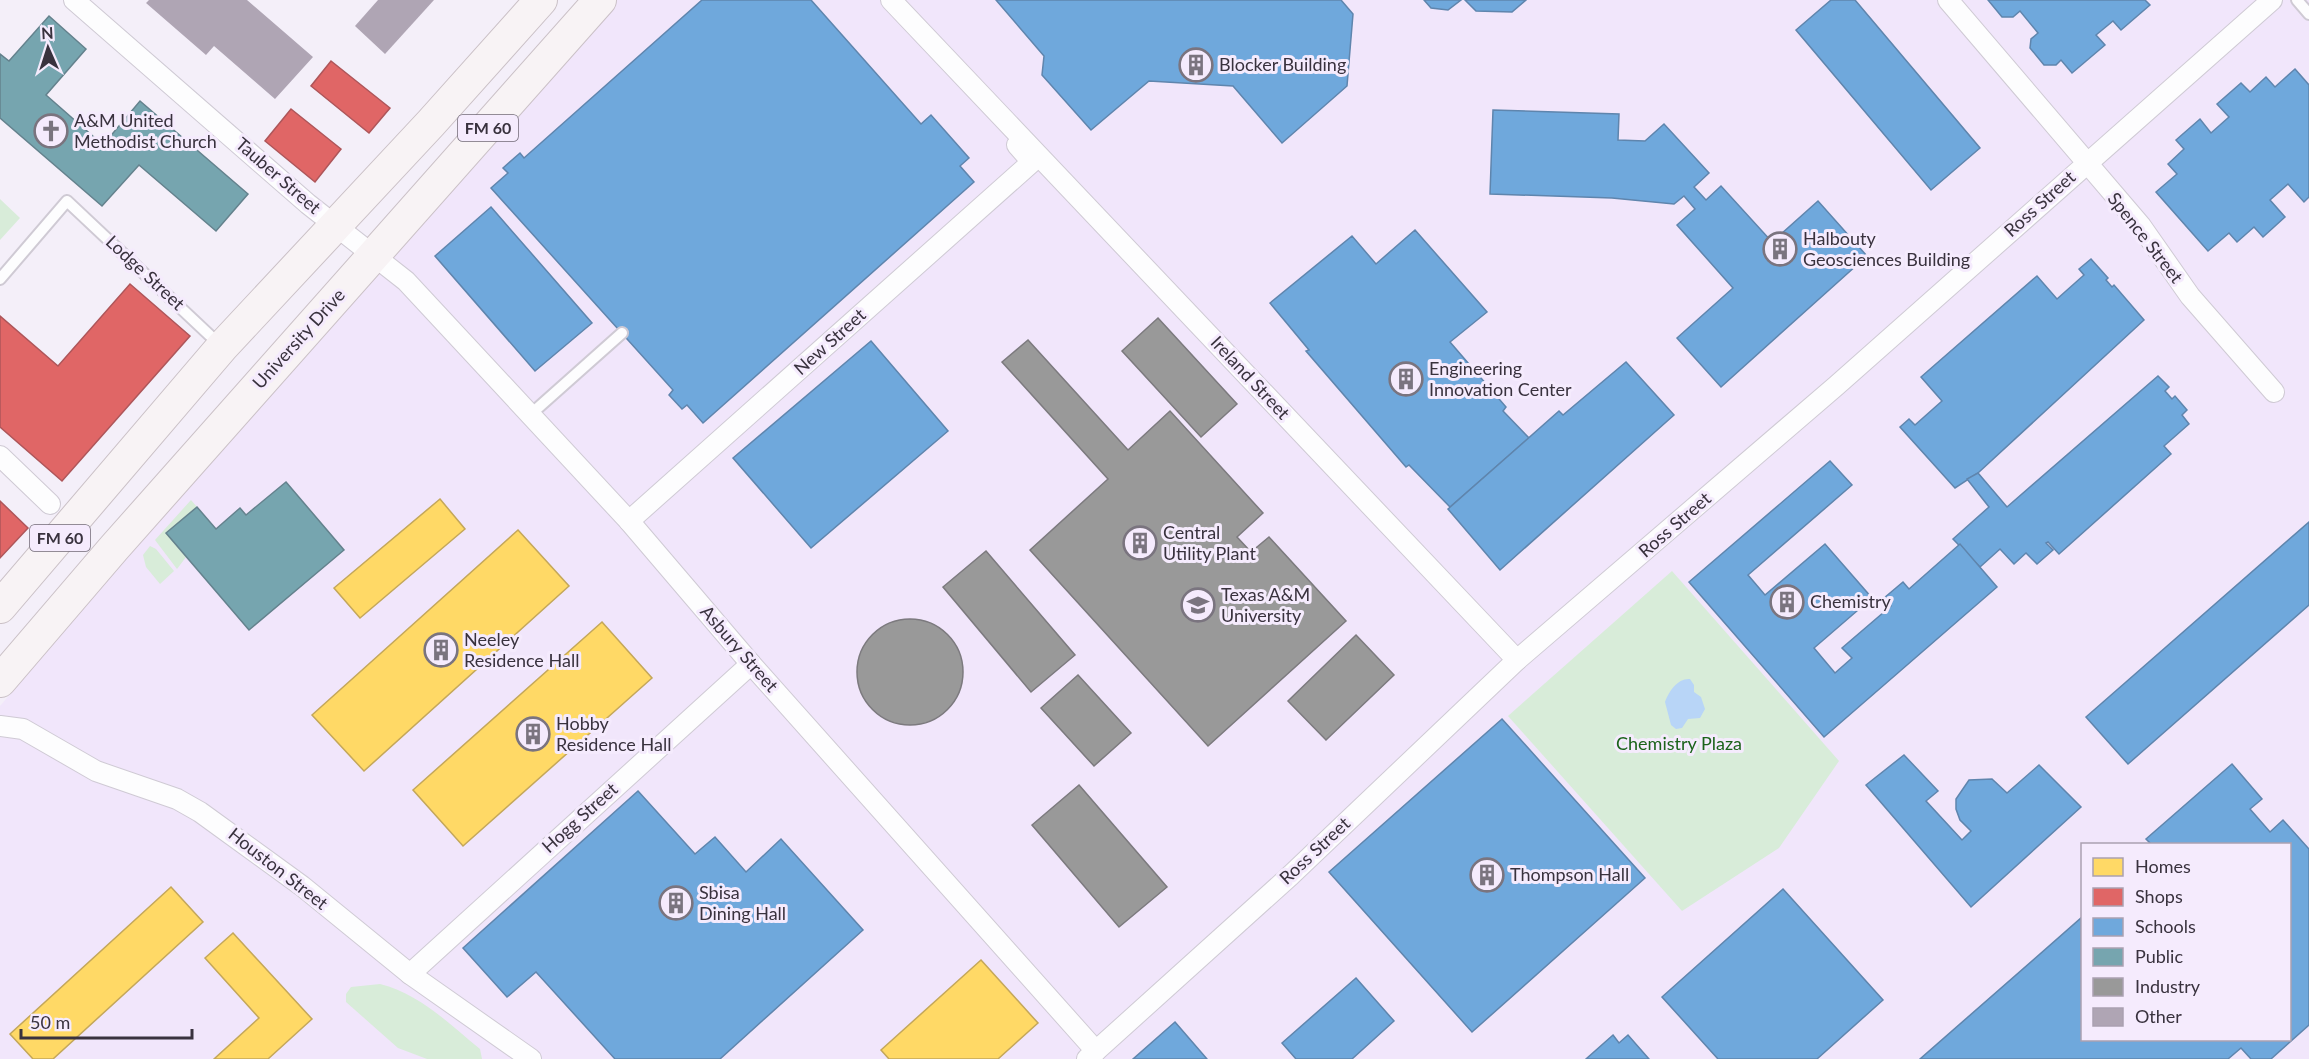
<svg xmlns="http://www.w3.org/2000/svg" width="2309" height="1059" viewBox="0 0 2309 1059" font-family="Lato,sans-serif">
<rect width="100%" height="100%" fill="#f4eff9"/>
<!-- built -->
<path fill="#f1e6fb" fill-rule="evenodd" d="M611,0H2309V1059H0V706L482,140ZM2082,844H2290V1040H2082Z"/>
<!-- green -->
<g fill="#d8ecd9">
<path d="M0,199L20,218L0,240Z"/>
<path d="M191,500L197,507L166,533L186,557L177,569L155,540Z"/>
<path d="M150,546L156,549L174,571L160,584L146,567L143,555Z"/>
<path d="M1672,571L1839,761L1779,848L1682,911L1508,716Z"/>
<path d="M380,984C420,994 448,1023 480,1049L482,1059H427L398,1048L346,1002V994L351,987Z"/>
</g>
<!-- water -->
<path fill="#b8d5f7" d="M1690,679L1694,685V692L1701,697L1705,709L1700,718L1688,719L1682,728L1676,729L1671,725L1665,702C1669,691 1678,678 1690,679Z"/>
<!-- homes -->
<g fill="#ffd966" stroke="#c4a75a" stroke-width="1.5">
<path d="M440,499L465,529L360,618L334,588Z"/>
<path d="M518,530L569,586L364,771L312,715Z"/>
<path d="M602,622L652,678L463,846L413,790Z"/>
<path d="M171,887L203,922L53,1059H33L10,1034Z"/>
<path d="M233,933L312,1019L268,1059H214L259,1018L205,958Z"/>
<path d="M981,960L1038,1023L998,1059H889L881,1050Z"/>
</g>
<!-- shops -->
<g fill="#e06666" stroke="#ae565a" stroke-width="1.5">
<path d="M331,61L390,108L369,133L311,86Z"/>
<path d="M291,109L341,149L315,182L265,141Z"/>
<path d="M130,284L190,336L62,481L0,427V316L58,366Z"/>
<path d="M0,501L28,528L0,558Z"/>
</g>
<!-- schools -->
<g fill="#6fa8dc" stroke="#5f85ad" stroke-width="1.5">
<path d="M702,0H811L921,124L931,115L969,158L960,166L974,182L703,423L687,405L682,409L669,395L673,390L491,188L508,173L503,168L520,153L524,158Z"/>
<path d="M996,0H1341L1353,14L1347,86L1282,143L1233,86L1149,81L1091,130L1042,75L1044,56Z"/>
<path d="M1424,0H1461L1448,10L1431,8Z"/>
<path d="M1465,0H1526L1512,12L1476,11Z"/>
<path d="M1831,0H1855L1980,148L1931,190L1796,30Z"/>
<path d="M1988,0H2145L2150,5L2121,30L2113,21L2096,35L2105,45L2072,73L2061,60L2056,65H2044L2030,48L2031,39L2038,33L2020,11L2013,17H2002Z"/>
<path d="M2295,69L2309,85V197L2304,202L2288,184L2270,200L2285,217L2263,237L2254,227L2237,242L2229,233L2208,251L2156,192L2177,174L2168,164L2184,149L2176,140L2200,119L2211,133L2229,117L2217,104L2241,83L2250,92L2266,77L2275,87Z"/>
<path d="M1493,110L1619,114L1618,140L1645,141L1664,124L1709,173L1694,187L1706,200L1721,186L1772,242L1818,201L1867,256L1721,387L1677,338L1733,288L1677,225L1695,209L1684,196L1674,204L1612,198L1490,194Z"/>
<path d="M491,207L592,323L535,371L435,256Z"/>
<path d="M1415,230L1487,312L1450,342L1506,407L1503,411L1529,438L1450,507L1409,465L1406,467L1306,351L1309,350L1270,303L1352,236L1376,264Z"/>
<path d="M2091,259L2108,278L2106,280L2112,287L2114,285L2144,320L1978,473L1955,488L1900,427L1909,419L1915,425L1942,401L1921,377L2037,276L2057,299L2084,275L2079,269Z"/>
<path d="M871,341L948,431L811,548L733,458Z"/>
<path d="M1626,362L1674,415L1500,570L1448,509L1559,411L1563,415Z"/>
<path d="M2158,376L2169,387L2165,391L2172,399L2175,396L2187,410L2182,415L2189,424L2164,446L2171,454L2059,554L2048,542L2046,543L2053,550L2037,564L2026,553L2014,564L2000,549L1980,567L1953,539L1989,507L1967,479L1978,473L2007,507Z"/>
<path d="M1830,461L1852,485L1748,575L1765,595L1825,544L1872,598L1814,648L1835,673L1852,658L1842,648L1891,606L1884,598L1903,582L1909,589L1960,544L1997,587L1824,737L1689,582Z"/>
<path d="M2309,522V605L2128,764L2086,717Z"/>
<path d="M1502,719L1645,878L1472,1032L1329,872Z"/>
<path d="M1904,755L1938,791L1926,801L1962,840L1971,831L1960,820L1956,809V799L1969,780L1992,779L2007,793L2039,765L2081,807L1971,907L1866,785Z"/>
<path d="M2232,764L2262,799L2250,809L2270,832L2283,820L2309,849V1025L2271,1059H2251L2241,1048L2228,1059H1920L2081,918L2082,1040H2290V844H2151L2146,839Z"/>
<path d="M638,791L695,854L715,837L746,872L781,839L863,930L720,1059H615L536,972L507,997L463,948Z"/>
<path d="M1783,889L1883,1000L1817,1059H1718L1662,997Z"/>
<path d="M1356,978L1394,1021L1352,1059H1296L1282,1043Z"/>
<path d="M1175,1022L1207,1059H1133Z"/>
<path d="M1613,1035L1619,1043L1628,1035L1649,1059H1586Z"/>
</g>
<!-- public -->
<g fill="#76a5af" stroke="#64828d" stroke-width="1.5">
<path d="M49,16L86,49L46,95L103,145L140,101L248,194L216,231L139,165L102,206L0,118V54L9,61Z"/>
<path d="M286,482L344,550L249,630L166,533L197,507L216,529L240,508L246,515Z"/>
</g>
<!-- industry -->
<g fill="#999" stroke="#7c7a7e" stroke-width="1.5">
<path d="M1158,318L1237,404L1201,437L1122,351Z"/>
<path d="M1028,340L1128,450L1170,411L1263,513L1237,537L1251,552L1269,537L1346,621L1208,746L1030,550L1108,479L1002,362Z"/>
<path d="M986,551L1075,655L1031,692L943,587Z"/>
<circle cx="910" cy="672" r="53"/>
<path d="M1356,635L1394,675L1326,740L1288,701Z"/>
<path d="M1078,675L1131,733L1094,766L1041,708Z"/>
<path d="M1079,785L1167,887L1119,927L1032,825Z"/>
</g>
<!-- building -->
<g fill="#afa5b4">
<path d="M149,0H247L313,57L275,99L214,46L206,55L146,3Z"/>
<path d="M378,0H434L385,54L355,26Z"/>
</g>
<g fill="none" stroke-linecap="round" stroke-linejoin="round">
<!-- lane casing -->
<g stroke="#cfcad4" stroke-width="14">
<g id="lane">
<path d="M2297,0L2309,14"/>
<path d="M0,279L67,201L220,345"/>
<path d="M531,414L622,333"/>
</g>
</g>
<!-- street casing -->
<g stroke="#cfcad4" stroke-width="22">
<g id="street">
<path d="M74,0L308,204L406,281L629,521L751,664L1096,1051"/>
<path d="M891,0L1517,660"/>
<path d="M1948,0L2141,226L2190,296L2274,392"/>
<path d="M0,456L50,504"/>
<path d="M629,521L1032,162L1017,145"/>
<path d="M0,726L23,729L96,771L177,799L200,812L302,886L410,974L531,1059"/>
<path d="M410,974L751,664"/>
<path d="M1087,1059L1291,875L1517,660L1836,386L2272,0"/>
</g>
</g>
<!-- primary casing -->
<g stroke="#cac0c6" stroke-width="34">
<g id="primary">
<path d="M0,607L222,347L431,123L541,0"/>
<path d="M0,681L114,548L600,0"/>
</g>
</g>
<!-- lane -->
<use href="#lane" stroke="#fdfdfe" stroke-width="10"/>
<!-- street -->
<use href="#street" stroke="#fdfdfe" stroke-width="20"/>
<!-- primary -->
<use href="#primary" stroke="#f8f3f5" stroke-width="32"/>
</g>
<!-- icons -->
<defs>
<g id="building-ring" transform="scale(1.725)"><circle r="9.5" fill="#f5ebfd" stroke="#7a747f" stroke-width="1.5"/><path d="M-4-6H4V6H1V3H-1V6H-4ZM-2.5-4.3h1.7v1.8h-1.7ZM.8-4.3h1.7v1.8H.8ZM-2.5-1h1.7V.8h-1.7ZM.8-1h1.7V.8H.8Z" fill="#7a747f"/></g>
<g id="church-ring" transform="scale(1.725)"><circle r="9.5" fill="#f5ebfd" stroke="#7a747f" stroke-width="1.5"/><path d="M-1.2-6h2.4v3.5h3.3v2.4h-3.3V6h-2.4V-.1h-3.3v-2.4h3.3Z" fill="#7a747f"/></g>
<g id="university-ring" transform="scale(1.725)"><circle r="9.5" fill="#f5ebfd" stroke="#7a747f" stroke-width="1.5"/><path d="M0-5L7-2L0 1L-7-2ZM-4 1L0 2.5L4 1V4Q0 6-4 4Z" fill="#7a747f"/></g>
</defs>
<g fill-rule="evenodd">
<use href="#building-ring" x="1196" y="65"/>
<use href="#church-ring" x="51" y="131"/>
<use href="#building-ring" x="1780" y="249"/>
<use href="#building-ring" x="1406" y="379"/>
<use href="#building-ring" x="1140" y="543"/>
<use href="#building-ring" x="1787" y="602"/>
<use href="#university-ring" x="1198" y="605"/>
<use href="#building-ring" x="441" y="650"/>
<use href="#building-ring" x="533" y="734"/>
<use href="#building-ring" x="1487" y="875"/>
<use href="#building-ring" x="676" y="903"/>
</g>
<g text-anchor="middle" stroke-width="6" stroke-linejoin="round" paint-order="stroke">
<!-- shield labels -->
<g fill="#f5ebfd" stroke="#716a77" stroke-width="1.5">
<rect x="458" y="115" width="60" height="26" rx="4.5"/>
<rect x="30" y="525" width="60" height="26" rx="4.5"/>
</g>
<g font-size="16" font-weight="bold" fill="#39323e">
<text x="488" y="134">FM 60</text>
<text x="60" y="544">FM 60</text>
</g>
<!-- poi labels -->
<g font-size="18" fill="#39323e" stroke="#f5ebfd" text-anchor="start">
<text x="1219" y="71">Blocker Building</text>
<text x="74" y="127">A&amp;M United<tspan x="74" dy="21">Methodist Church</tspan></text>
<text x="1803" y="245">Halbouty<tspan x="1803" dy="21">Geosciences Building</tspan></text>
<text x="1429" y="375">Engineering<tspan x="1429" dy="21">Innovation Center</tspan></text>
<text x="1163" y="539">Central<tspan x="1163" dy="21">Utility Plant</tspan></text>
<text x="1221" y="601">Texas A&amp;M<tspan x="1221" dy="21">University</tspan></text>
<text x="1810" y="608">Chemistry</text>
<text x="464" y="646">Neeley<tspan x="464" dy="21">Residence Hall</tspan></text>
<text x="556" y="730">Hobby<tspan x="556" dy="21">Residence Hall</tspan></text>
<text x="1510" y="881">Thompson Hall</text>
<text x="699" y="899">Sbisa<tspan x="699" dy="21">Dining Hall</tspan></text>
</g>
<!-- street labels -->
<g font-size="18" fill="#39323e" stroke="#f5ebfd">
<text transform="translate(278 176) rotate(41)" y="6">Tauber Street</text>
<text transform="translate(2040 204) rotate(-42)" y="6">Ross Street</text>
<text transform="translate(2145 238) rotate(52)" y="6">Spence Street</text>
<text transform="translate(145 273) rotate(43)" y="6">Lodge Street</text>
<text transform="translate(299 339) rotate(-48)" y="6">University Drive</text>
<text transform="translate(830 342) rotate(-42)" y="6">New Street</text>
<text transform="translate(1250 378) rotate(47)" y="6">Ireland Street</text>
<text transform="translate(1675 525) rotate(-41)" y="6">Ross Street</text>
<text transform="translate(739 649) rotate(49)" y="6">Asbury Street</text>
<text transform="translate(580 818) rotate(-42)" y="6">Hogg Street</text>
<text transform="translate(1315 851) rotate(-43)" y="6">Ross Street</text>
<text transform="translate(278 869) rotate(38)" y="6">Houston Street</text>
</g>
<!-- park labels -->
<g font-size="18" fill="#1b631b" stroke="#f5ebfd">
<text x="1679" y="750">Chemistry Plaza</text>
</g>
</g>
<!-- legend -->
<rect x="2081" y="843" width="210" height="198" fill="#f5ebfd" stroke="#aaa1b1" stroke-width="1.5"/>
<rect x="2093" y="858" width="30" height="18" fill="#ffd966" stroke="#aaa1b1" stroke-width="1.5"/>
<text x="2135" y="873" font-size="18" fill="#39323e">Homes</text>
<rect x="2093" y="888" width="30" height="18" fill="#e06666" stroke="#aaa1b1" stroke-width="1.5"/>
<text x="2135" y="903" font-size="18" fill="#39323e">Shops</text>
<rect x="2093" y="918" width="30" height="18" fill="#6fa8dc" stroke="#aaa1b1" stroke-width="1.5"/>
<text x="2135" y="933" font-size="18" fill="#39323e">Schools</text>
<rect x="2093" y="948" width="30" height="18" fill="#76a5af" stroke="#aaa1b1" stroke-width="1.5"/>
<text x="2135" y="963" font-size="18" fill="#39323e">Public</text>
<rect x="2093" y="978" width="30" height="18" fill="#999999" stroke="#aaa1b1" stroke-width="1.5"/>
<text x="2135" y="993" font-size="18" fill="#39323e">Industry</text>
<rect x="2093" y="1008" width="30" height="18" fill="#afa5b4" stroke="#aaa1b1" stroke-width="1.5"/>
<text x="2135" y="1023" font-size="18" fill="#39323e">Other</text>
<!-- north arrow -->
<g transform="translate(48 48) rotate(357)" stroke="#f5ebfd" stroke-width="4.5" paint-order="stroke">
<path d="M0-4.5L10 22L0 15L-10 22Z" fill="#39323e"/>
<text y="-9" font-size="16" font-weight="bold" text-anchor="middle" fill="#39323e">N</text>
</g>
<!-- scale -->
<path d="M21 1029v9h171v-9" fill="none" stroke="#39323e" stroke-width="3"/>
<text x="30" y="1029" font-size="18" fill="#39323e" stroke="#f5ebfd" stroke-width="4.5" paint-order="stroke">50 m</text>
</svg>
